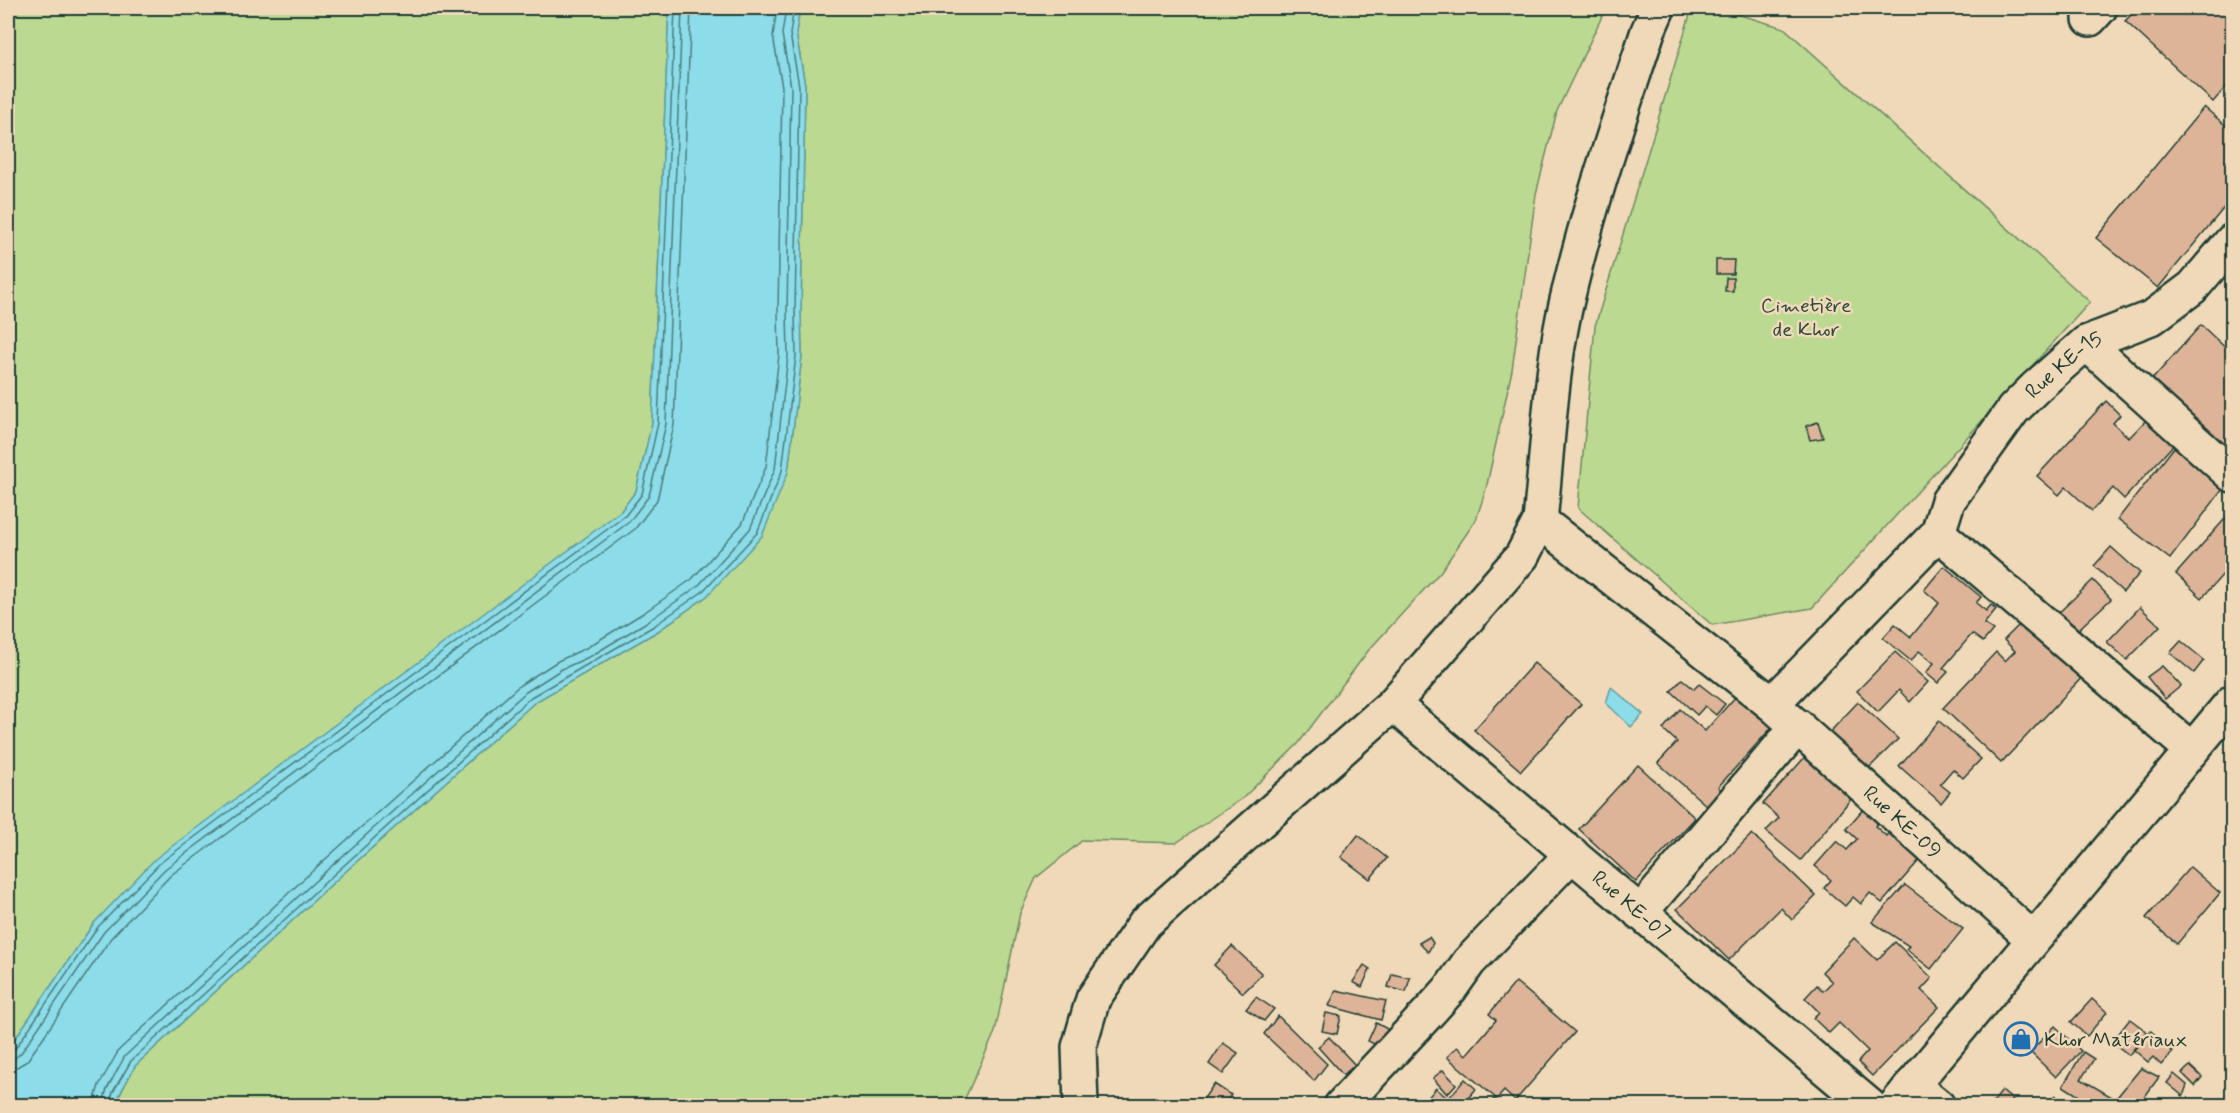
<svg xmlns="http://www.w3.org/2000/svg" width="2240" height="1113" viewBox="0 0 2240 1113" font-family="Mynerve,sans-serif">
<rect width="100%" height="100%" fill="#f0d9b8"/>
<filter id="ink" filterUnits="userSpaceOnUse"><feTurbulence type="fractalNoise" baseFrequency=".0167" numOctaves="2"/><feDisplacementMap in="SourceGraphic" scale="12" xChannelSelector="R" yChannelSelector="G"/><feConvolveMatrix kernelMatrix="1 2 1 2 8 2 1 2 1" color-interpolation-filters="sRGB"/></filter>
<g filter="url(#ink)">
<!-- green -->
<g fill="#bbd991" stroke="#6d8b62" stroke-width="1.5">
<path d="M8,8H669L652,423L636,491L621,511L94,923L8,1049Z"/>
<path d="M800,8H1606L1557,111L1536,194L1512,370L1486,489L1476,520L1441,571L1368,651L1298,744L1243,798L1176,843L1083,840L1036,878L1020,913L995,1032L962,1105L114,1106L135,1066L335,881L535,702L658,631L707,596L788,472L802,356L801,312L805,85L796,33Z"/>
<path d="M1692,8H1716L1784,28L2090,302L1812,608L1712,625L1578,508L1595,326Z"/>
</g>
<!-- water -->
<g fill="#8cdce9" stroke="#609ca1" stroke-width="1.5">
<path d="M669,8H800L796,33L805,85L801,312L802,356L788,472L762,536L707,596L658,631L535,702L335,881L135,1066L114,1105H8V1049L94,923L155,859L621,511L636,491L652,423Z"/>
<path d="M1611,687L1643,714L1631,727L1606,703Z"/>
</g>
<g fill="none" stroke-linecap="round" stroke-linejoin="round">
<!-- shore -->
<g stroke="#4b7d7c" stroke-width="1.5">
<path d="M8,1052L15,1049L98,927L160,863L625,516L642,494L658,423L675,8"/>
<path d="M8,1059L15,1058L21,1053L104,932L165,869L629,522L649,496L666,424L682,8"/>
<path d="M8,1068L17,1067L27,1061L111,938L171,875L635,529L657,500L674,425L691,8"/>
<path d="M93,1106L99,1085L119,1050L320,864L520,685L558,661L586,648L645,612L692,579L742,524L766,467L779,355L778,312L782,87L773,36L777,8"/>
<path d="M102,1106L107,1089L125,1056L326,871L526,692L562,669L591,656L650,620L698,586L750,529L775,469L788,356L787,312L791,87L782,34L786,8"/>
<path d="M109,1106L113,1092L131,1061L331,877L531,697L654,626L702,592L757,533L782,471L796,356L795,312L799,86L790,34L794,8"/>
</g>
</g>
<!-- building -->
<g fill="#deb499" stroke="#1f3d34" stroke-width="1.5">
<path d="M2138,8H2232V80L2213,102L2125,21Z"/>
<path d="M2204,107L2232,131V198L2158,288L2096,238Z"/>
<path d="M1716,260H1734L1733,274H1716Z"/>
<path d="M1726,278H1733V291H1725Z"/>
<path d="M2201,325L2232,354V442L2224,451L2149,383Z"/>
<path d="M2106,401L2120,415L2113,423L2129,438L2148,418L2175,443L2124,499L2113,488L2092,511L2066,487L2059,495L2037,476Z"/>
<path d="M1818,422L1823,438L1810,440L1806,426Z"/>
<path d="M2175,446L2226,485L2170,559L2118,519Z"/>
<path d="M2232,511V564L2202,598L2176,574Z"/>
<path d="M2111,547L2140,573L2123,592L2094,566Z"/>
<path d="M1944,566L1981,597L1976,603L1986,611L1991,605L1996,609L1984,624L1993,630L1983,642L1972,634L1943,668L1948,672L1938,683L1926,673L1934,663L1919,651L1911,661L1883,638L1895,624L1911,637L1939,603L1924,590Z"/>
<path d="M2093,580L2111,599L2068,639L2050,621Z"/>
<path d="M2140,607L2160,626L2127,660L2107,642Z"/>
<path d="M2029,615L2088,671L2001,763L1943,708L1996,652L2005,661L2015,651L2004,640Z"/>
<path d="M2181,641L2204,660L2194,673L2170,653Z"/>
<path d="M1895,652L1928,682L1910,702L1899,690L1878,712L1857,691Z"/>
<path d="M1534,663L1581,704L1521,771L1474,730Z"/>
<path d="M2162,666L2181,686L2165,699L2147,677Z"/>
<path d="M1682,679L1694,689L1699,684L1725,704L1716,715L1705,706L1697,715L1671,691Z"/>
<path d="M1738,694L1773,726L1718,787L1729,797L1715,813L1658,763L1677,742L1663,729L1680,709L1705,731Z"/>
<path d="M1858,702L1898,739L1868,769L1829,733Z"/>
<path d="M1939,721L1981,759L1963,778L1953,769L1940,784L1950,792L1941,803L1899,766Z"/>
<path d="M1805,757L1854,795L1801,860L1766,831L1779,818L1763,804Z"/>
<path d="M1638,765L1695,818L1636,882L1579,829Z"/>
<path d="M1871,800L1886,813L1875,826L1886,836L1899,821L1930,848L1882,903L1870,893L1861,904L1853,897L1845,906L1824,888L1831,880L1815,866L1837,841L1847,850L1857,839L1846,829Z"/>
<path d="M1752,834L1816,896L1792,920L1781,908L1729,960L1677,909Z"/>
<path d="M1358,835L1387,858L1370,879L1341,857Z"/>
<path d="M2190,867L2220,893L2177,944L2146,918Z"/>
<path d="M1905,885L1963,929L1931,969L1906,949L1909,946L1872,922Z"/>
<path d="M1429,937L1433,943L1428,952L1419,943Z"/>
<path d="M1854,938L1877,960L1895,942L1932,978L1921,990L1939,1007L1872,1076L1858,1062L1868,1051L1839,1023L1829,1033L1813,1018L1819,1012L1805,998L1817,985L1823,991L1832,982L1822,972Z"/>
<path d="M1232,946L1262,974L1243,993L1214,965Z"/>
<path d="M1364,965L1370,969L1362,987L1353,982Z"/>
<path d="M1392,974L1410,978L1406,992L1388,987Z"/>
<path d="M1516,982L1575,1032L1515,1101L1504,1091L1497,1099L1447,1057L1457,1047L1466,1055L1496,1020L1489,1014Z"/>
<path d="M1336,990L1386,1001L1381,1020L1329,1006Z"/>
<path d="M1256,997L1274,1009L1264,1021L1246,1009Z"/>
<path d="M2092,999L2107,1012L2087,1036L2071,1022Z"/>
<path d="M1326,1013L1341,1016L1337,1034L1322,1031Z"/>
<path d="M1278,1016L1327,1064L1314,1081L1264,1034Z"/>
<path d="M2130,1019L2147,1032L2129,1055L2112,1042Z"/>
<path d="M1376,1023L1391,1031L1382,1048L1368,1041Z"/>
<path d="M2055,1026L2081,1051L2056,1077L2030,1052Z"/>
<path d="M2151,1031L2173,1052L2161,1065L2153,1057L2148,1062L2134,1050Z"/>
<path d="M1329,1037L1355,1065L1343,1075L1318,1047Z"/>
<path d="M1223,1043L1238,1053L1223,1074L1209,1064Z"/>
<path d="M2083,1052L2094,1059L2081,1079L2117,1100L2114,1106H2095L2063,1086Z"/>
<path d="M2190,1066L2202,1077L2195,1086L2182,1073Z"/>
<path d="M2141,1068L2159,1077L2138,1106H2131L2118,1096Z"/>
<path d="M1443,1070L1456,1084L1447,1094L1433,1078Z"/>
<path d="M2174,1074L2187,1085L2183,1096L2167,1083Z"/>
<path d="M1465,1079L1476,1089L1463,1104L1465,1106H1421L1436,1088L1448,1099Z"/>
<path d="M1214,1084L1231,1095L1223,1106H1208L1202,1101Z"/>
<path d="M2002,1091L2020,1106H1990Z"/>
<path d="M2055,1095L2069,1106H2048Z"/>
<path d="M1494,1099L1501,1106H1488Z"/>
</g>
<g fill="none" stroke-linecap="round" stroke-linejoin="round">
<!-- street casing -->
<g stroke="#1f3d34" stroke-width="38">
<g id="street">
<path d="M2090,19L2100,8"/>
<path d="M2086,343L2232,475"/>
<path d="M1540,521C1547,456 1550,382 1563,318C1584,220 1617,126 1648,31L1658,8"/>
<path d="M1938,533L2192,750"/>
<path id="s1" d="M1393,704L1870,1106"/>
<path id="s2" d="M1772,704L1938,533L1948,501L2013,410L2036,387L2086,343L2153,317L2193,287L2232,241"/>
<path d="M1640,913L1798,726"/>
<path d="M1912,1085L1938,1106"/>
<path id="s3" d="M1081,1106L1079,1047L1093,999L1145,923L1393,704L1522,556L1540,521L1772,704L2033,939"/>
<path d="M1341,1106L1431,1010L1450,989L1469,962L1572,854"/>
</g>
</g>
<!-- highway casing -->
<g stroke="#1f3d34" stroke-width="38">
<path id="highway" d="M1895,1106L2232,702"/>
</g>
<!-- street -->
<use href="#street" stroke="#f0d9b8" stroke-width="33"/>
<!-- highway -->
<use href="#highway" stroke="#f0d9b8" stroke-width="33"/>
</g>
</g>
<!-- icons -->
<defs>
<g id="shop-ring" transform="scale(1.725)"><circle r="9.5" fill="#f0d9b8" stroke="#1f6fb2" stroke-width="1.5"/><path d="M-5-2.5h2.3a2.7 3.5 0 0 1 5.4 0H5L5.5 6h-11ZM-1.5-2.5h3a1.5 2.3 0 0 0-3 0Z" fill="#1f6fb2"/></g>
</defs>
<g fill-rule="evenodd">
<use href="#shop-ring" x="2021" y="1039"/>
</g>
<g text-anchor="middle" stroke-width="5" stroke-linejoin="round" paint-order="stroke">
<!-- park labels -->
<g font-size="21" fill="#2f4d3d" stroke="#f0d9b8">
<text x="1806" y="312">Cimetière<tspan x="1806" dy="24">de Khor</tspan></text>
</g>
<!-- street labels -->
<g font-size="21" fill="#1f3d34" stroke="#f0d9b8">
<text dy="7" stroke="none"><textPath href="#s2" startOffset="452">Rue KE-15</textPath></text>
<text dy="7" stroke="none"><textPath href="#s3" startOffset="1239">Rue KE-09</textPath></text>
<text dy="7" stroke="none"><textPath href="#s1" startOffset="312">Rue KE-07</textPath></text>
</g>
<!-- poi labels -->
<g font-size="21" fill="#1f3d34" stroke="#f0d9b8" text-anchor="start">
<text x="2044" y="1046">Khor Matériaux</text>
</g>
</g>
<!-- margin -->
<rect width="2240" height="1113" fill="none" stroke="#f0d9b8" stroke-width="30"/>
<rect x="15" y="15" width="2210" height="1083" fill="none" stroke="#1f3d34" stroke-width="2" filter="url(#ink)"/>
</svg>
